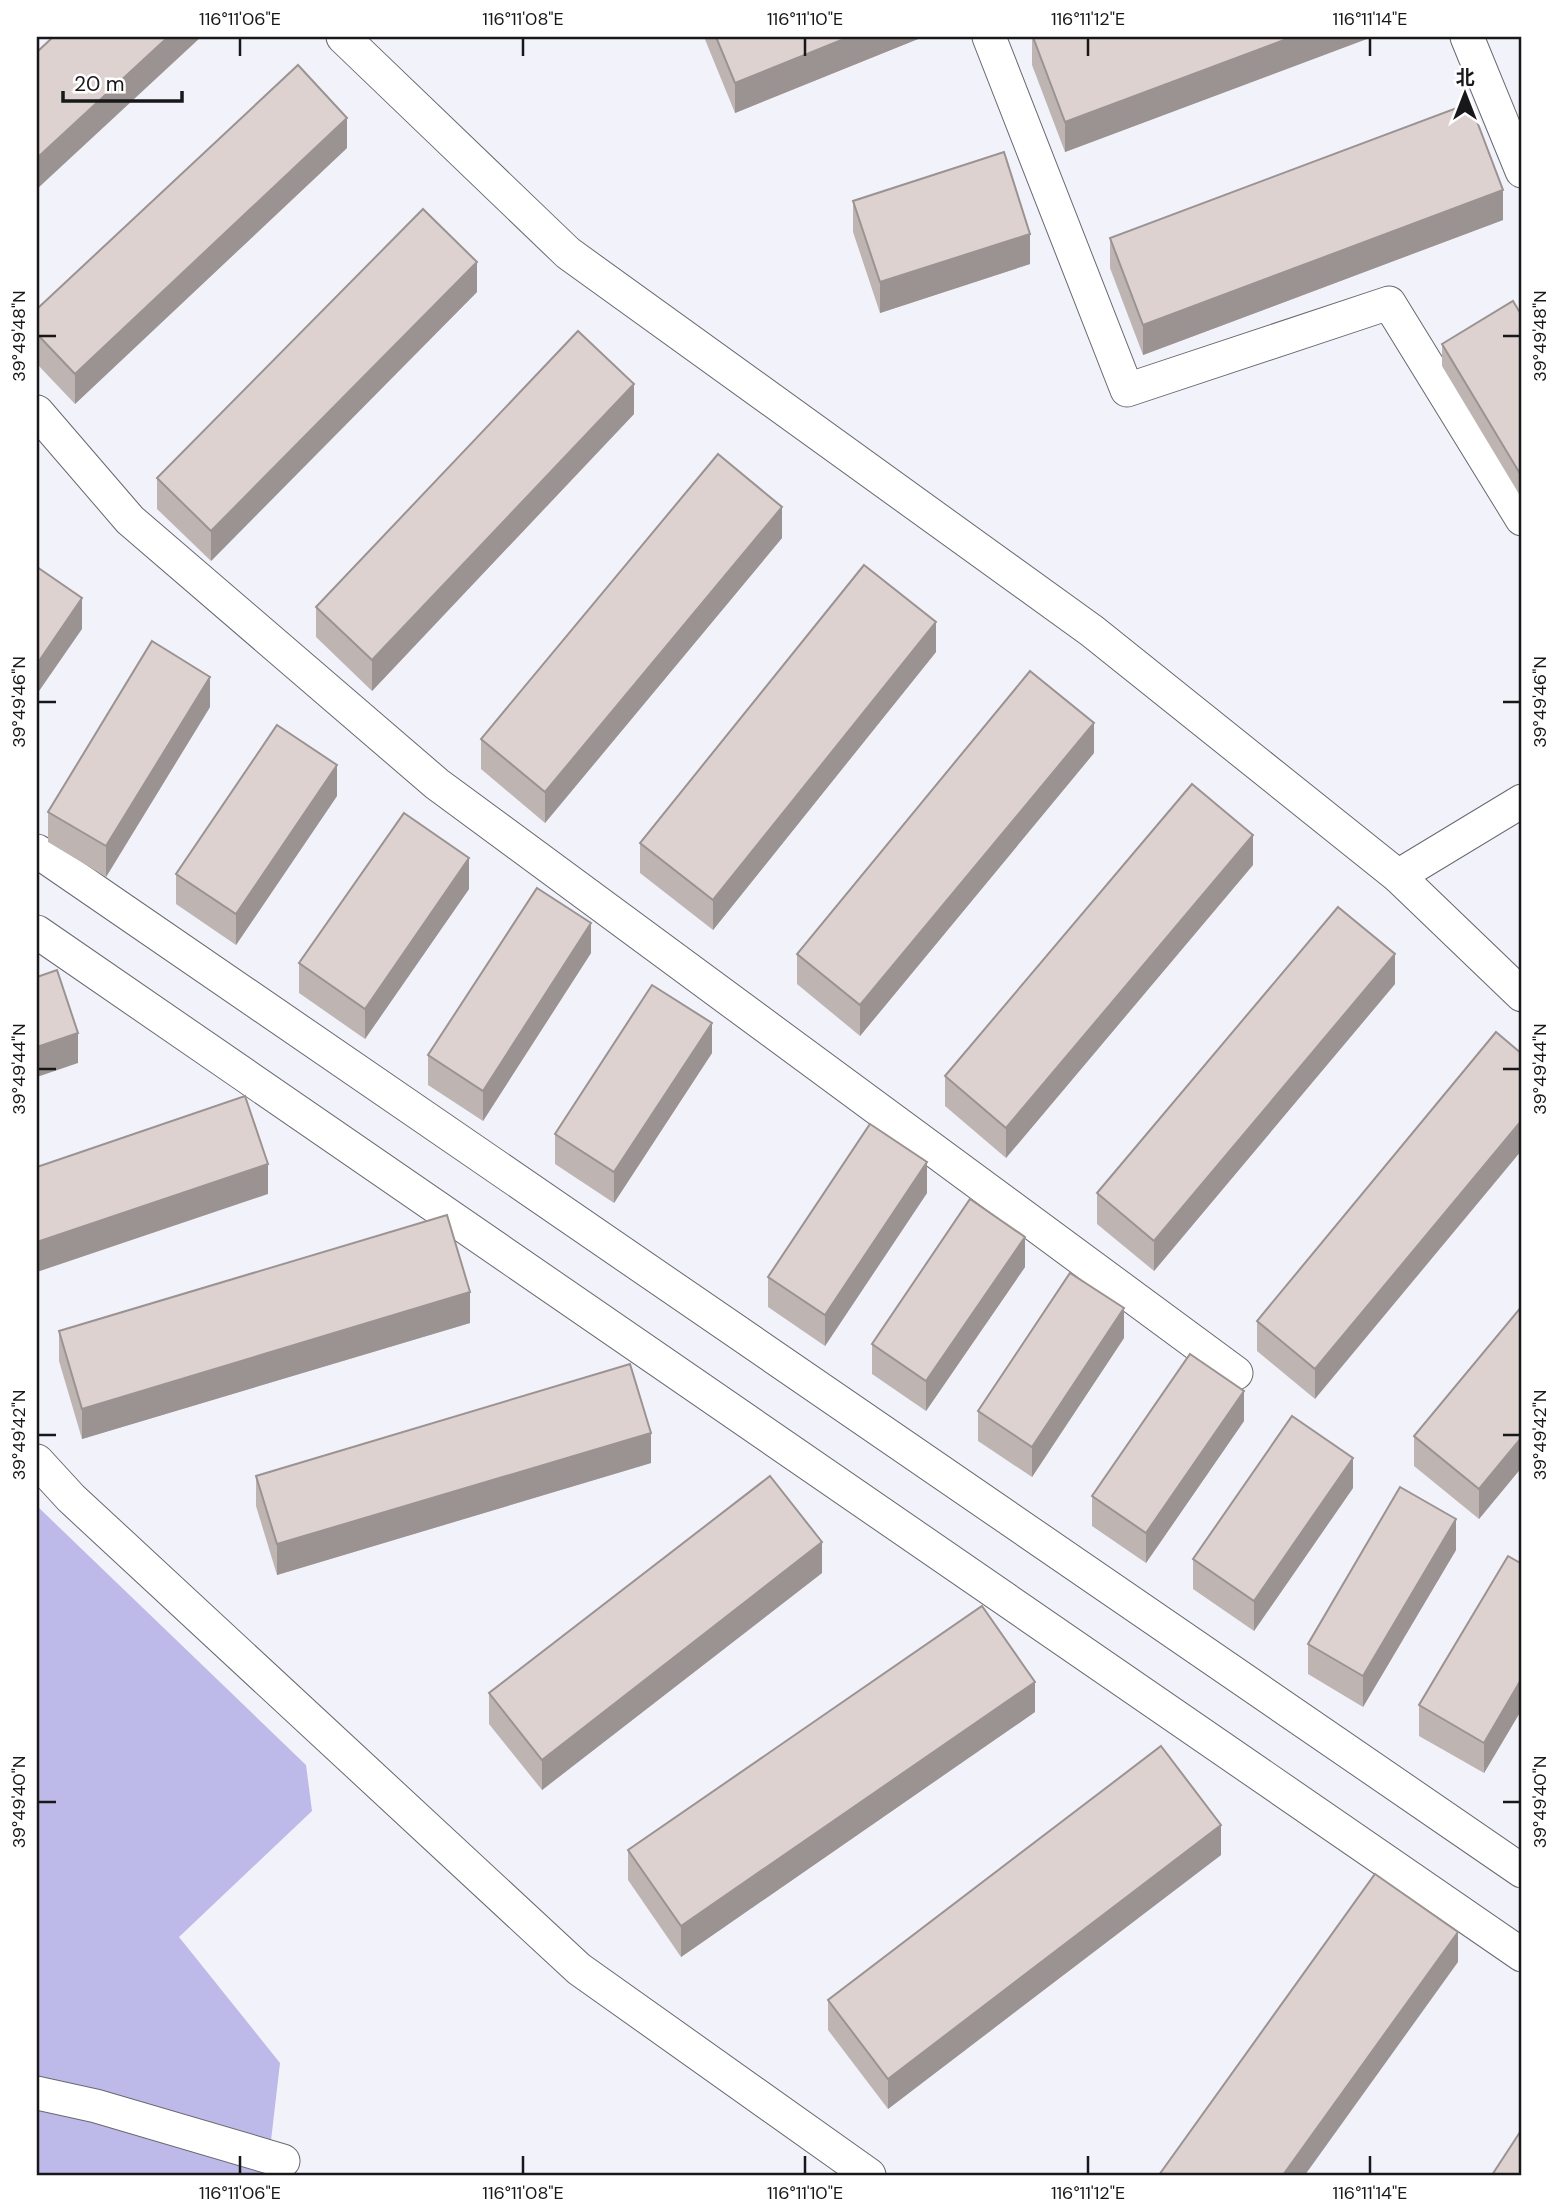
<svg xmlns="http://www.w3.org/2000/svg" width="1559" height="2212" viewBox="0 0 1559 2212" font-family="'DM Sans','Noto Sans SC',sans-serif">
<rect width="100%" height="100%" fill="#f2f2fb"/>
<!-- green -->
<path fill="#bdb9e8" d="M37,1506L306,1765L312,1811L179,1937L280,2063L267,2175H37Z"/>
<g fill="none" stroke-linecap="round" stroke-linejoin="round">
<!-- street casing -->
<g stroke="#686870" stroke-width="35">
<g id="street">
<path d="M343,37L568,253L1092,631L1398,876L1522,995"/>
<path d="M989,37L1127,390L1389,303L1522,519"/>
<path d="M1467,37L1522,171"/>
<path d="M37,412L130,520L437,784L1236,1373"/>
<path d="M37,851L1522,1871"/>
<path d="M1398,876L1522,801"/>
<path d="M37,932L1522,1955"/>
<path d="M37,1461L71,1498L579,1969L869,2175"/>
<path d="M37,2093L96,2106L283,2161"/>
</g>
</g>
<!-- street -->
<use href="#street" stroke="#fff" stroke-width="33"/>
</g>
<!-- wall -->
<g fill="#beb5b3">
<path d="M704,37H923L735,113Z"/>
<path d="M1032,37H1372L1065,152L1032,65Z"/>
<path d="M347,148L75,404L37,364V309Z"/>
<path d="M853,201L1030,264L880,313L853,232Z"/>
<path d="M1503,220L1143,355L1110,268V238Z"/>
<path d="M477,292L211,561L157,509V478Z"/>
<path d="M1522,316V499L1442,366V344Z"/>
<path d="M634,414L372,691L316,637V607Z"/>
<path d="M782,538L545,823L481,769V739Z"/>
<path d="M936,652L713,930L640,873V843Z"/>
<path d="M210,707L106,877L48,842V812Z"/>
<path d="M1094,753L860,1036L797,984V954Z"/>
<path d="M337,796L236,945L176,904V874Z"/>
<path d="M1253,865L1006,1158L945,1106V1076Z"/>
<path d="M469,889L365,1039L299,993V963Z"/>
<path d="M591,953L483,1121L428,1085V1055Z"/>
<path d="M1395,984L1154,1271L1097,1224V1193Z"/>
<path d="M1496,1032L1315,1399L1257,1351V1321Z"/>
<path d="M712,1053L614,1203L555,1164V1134Z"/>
<path d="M927,1193L825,1346L768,1307V1277Z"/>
<path d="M1025,1267L926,1411L872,1374V1344Z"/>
<path d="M1522,1306V1467L1479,1519L1414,1466V1436Z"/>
<path d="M470,1323L82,1439L59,1361V1331Z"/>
<path d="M1124,1338L1032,1477L978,1441V1411Z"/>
<path d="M1244,1421L1146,1563L1092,1526V1496Z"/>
<path d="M651,1463L277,1575L256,1506V1476Z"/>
<path d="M1353,1488L1254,1631L1193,1589V1559Z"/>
<path d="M1456,1550L1363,1707L1308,1674V1644Z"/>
<path d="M1522,1564V1709L1484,1773L1419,1736V1705Z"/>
<path d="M822,1573L542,1790L489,1724V1693Z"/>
<path d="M1035,1712L681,1957L628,1880V1850Z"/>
<path d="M1221,1855L888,2109L828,2030V2000Z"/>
</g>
<!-- shaded-wall -->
<g fill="#9b9392">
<path d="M168,37H201L37,189V158Z"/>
<path d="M849,37H923L735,113V83Z"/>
<path d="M1292,37H1372L1065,152V122Z"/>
<path d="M347,118V148L75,404V374Z"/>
<path d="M1503,190V220L1143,355V325Z"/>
<path d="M1030,234V264L880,313V282Z"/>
<path d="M477,262V292L211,561V531Z"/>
<path d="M634,384V414L372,691V660Z"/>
<path d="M782,507V538L545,823V792Z"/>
<path d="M82,598V629L37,694V664Z"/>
<path d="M936,622V652L713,930V900Z"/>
<path d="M210,677V707L106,877V846Z"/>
<path d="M1094,723V753L860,1036V1005Z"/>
<path d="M337,765V796L236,945V914Z"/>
<path d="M1253,835V865L1006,1158V1128Z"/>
<path d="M469,858V889L365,1039V1009Z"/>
<path d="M591,923V953L483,1121V1091Z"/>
<path d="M1395,954V984L1154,1271V1241Z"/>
<path d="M712,1023V1053L614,1203V1172Z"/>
<path d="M78,1033V1063L37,1077V1047Z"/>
<path d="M1522,1120V1150L1315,1399V1369Z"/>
<path d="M927,1162V1193L825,1346V1315Z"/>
<path d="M268,1164V1194L37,1272V1242Z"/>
<path d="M1025,1237V1267L926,1411V1381Z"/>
<path d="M470,1292V1323L82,1439V1409Z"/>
<path d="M1124,1308V1338L1032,1477V1447Z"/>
<path d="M1244,1391V1421L1146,1563V1533Z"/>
<path d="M651,1433V1463L277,1575V1544Z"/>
<path d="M1522,1437V1467L1479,1519V1489Z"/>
<path d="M1353,1458V1488L1254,1631V1601Z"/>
<path d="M1456,1519V1550L1363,1707V1676Z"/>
<path d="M822,1542V1573L542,1790V1760Z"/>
<path d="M1522,1678V1709L1484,1773V1743Z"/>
<path d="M1035,1682V1712L681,1957V1926Z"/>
<path d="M1221,1825V1855L888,2109V2079Z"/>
<path d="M1458,1932V1962L1305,2175H1283Z"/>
</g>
<!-- building -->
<g fill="#ddd2d0" stroke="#9b9392" stroke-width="2">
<path d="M53,37H168L37,158V52Z"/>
<path d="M716,37H849L735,83Z"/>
<path d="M1033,37H1292L1065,122Z"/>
<path d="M298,65L347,118L75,374L37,334V309Z"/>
<path d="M1470,103L1503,190L1143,325L1110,238Z"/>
<path d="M1004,152L1030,234L880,282L853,201Z"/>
<path d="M423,209L477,262L211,531L157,478Z"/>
<path d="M1513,301L1522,316V477L1442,344Z"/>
<path d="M578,331L634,384L372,660L316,607Z"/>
<path d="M718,454L782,507L545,792L481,739Z"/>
<path d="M864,565L936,622L713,900L640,843Z"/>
<path d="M37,567L82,598L37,664Z"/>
<path d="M152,641L210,677L106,846L48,812Z"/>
<path d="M1030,671L1094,723L860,1005L797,954Z"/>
<path d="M277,725L337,765L236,914L176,874Z"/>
<path d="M1192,784L1253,835L1006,1128L945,1076Z"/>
<path d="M404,813L469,858L365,1009L299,963Z"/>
<path d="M537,888L591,923L483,1091L428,1055Z"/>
<path d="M1338,907L1395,954L1154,1241L1097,1193Z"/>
<path d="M57,970L78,1033L37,1047V977Z"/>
<path d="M652,985L712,1023L614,1172L555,1134Z"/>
<path d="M1496,1032L1522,1054V1120L1315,1369L1257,1321Z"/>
<path d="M245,1096L268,1164L37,1242V1167Z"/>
<path d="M870,1124L927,1162L825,1315L768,1277Z"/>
<path d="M970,1199L1025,1237L926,1381L872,1344Z"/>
<path d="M447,1215L470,1292L82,1409L59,1331Z"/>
<path d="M1070,1273L1124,1308L1032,1447L978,1411Z"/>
<path d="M1522,1306V1437L1479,1489L1414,1436Z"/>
<path d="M1190,1354L1244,1391L1146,1533L1092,1496Z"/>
<path d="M630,1364L651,1433L277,1544L256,1476Z"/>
<path d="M1292,1416L1353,1458L1254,1601L1193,1559Z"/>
<path d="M770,1476L822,1542L542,1760L489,1693Z"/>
<path d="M1400,1487L1456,1519L1363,1676L1308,1644Z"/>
<path d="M1508,1556L1522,1564V1678L1484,1743L1419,1705Z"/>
<path d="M982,1606L1035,1682L681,1926L628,1850Z"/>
<path d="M1161,1746L1221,1825L888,2079L828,2000Z"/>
<path d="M1375,1874L1458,1932L1283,2175H1159Z"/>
<path d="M1522,2129V2175H1492Z"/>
</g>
<!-- ticks -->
<path fill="none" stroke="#18181b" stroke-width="2.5" d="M240,38V56M523,38V56M805,38V56M1088,38V56M1370,38V56M38,336H56M1503,336H1520M38,702H56M1503,702H1520M38,1069H56M1503,1069H1520M38,1435H56M1503,1435H1520M38,1802H56M1503,1802H1520M240,2156V2174M523,2156V2174M805,2156V2174M1088,2156V2174M1370,2156V2174"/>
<!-- border -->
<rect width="1559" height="2212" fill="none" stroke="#ffffff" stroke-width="77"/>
<!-- north arrow -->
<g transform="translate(1465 94)" stroke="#ffffff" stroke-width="5" paint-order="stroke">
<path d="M0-5L12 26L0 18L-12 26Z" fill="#18181b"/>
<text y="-10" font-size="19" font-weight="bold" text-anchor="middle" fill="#18181b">北</text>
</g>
<!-- scale -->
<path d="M63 91v10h119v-10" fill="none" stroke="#18181b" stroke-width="3.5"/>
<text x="74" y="91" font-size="21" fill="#18181b" stroke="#ffffff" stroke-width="5" paint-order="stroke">20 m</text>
<rect x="38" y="38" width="1482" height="2136" fill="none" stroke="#18181b" stroke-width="2.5"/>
<g font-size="18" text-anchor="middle" fill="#18181b">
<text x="240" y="25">116°11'06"E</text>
<text x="523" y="25">116°11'08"E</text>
<text x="805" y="25">116°11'10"E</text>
<text x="1088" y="25">116°11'12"E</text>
<text x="1370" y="25">116°11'14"E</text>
<text transform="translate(19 336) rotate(-90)" y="6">39°49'48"N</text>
<text transform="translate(1540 336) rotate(-90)" y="6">39°49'48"N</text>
<text transform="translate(19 702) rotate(-90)" y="6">39°49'46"N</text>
<text transform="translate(1540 702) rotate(-90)" y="6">39°49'46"N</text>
<text transform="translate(19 1069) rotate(-90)" y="6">39°49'44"N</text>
<text transform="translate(1540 1069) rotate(-90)" y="6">39°49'44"N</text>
<text transform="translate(19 1435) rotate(-90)" y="6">39°49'42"N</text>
<text transform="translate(1540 1435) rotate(-90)" y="6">39°49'42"N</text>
<text transform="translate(19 1802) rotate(-90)" y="6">39°49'40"N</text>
<text transform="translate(1540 1802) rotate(-90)" y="6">39°49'40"N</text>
<text x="240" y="2199">116°11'06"E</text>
<text x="523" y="2199">116°11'08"E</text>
<text x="805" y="2199">116°11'10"E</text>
<text x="1088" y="2199">116°11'12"E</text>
<text x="1370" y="2199">116°11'14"E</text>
</g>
</svg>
